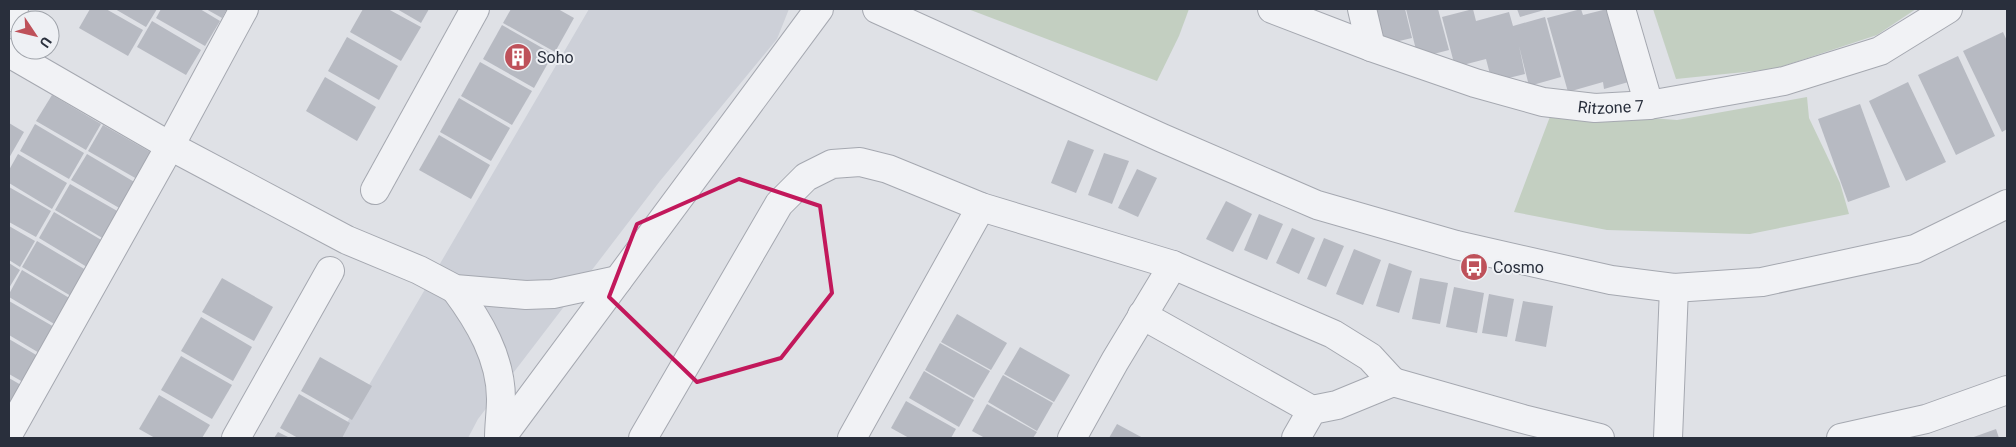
<svg xmlns="http://www.w3.org/2000/svg" width="2016" height="447" viewBox="0 0 2016 447" font-family="Roboto,sans-serif">
<rect width="100%" height="100%" fill="#dfe1e6"/>
<!-- built -->
<path fill="#cdd0d8" d="M589,9H789L777,39L660,181L478,419L468,438H338Z"/>
<!-- green -->
<g fill="#c3cfc1">
<path d="M968,9H1189L1179,36L1157,81Z"/>
<path d="M1653,9H1916L1877,35L1774,69L1676,79Z"/>
<path d="M1807,97L1809,118L1840,183L1849,214L1750,234L1607,230L1514,212L1554,106L1597,114L1677,120Z"/>
</g>
<!-- building -->
<g fill="#b7bac2">
<path d="M90,9H106L143,30L128,56L79,28Z"/>
<path d="M115,9H157L146,27Z"/>
<path d="M161,9H200L220,21L205,46L156,18Z"/>
<path d="M206,9H227L222,18Z"/>
<path d="M363,9H388L421,27L401,61L350,32Z"/>
<path d="M397,9H429L421,23Z"/>
<path d="M511,9H558L574,18L555,52L503,23Z"/>
<path d="M1374,9H1405L1412,38L1382,45Z"/>
<path d="M1406,9H1438L1449,50L1418,58Z"/>
<path d="M1473,9L1476,21L1509,12L1513,26L1545,17L1561,77L1529,86L1519,46L1525,74L1492,82L1486,59L1455,67L1442,17Z"/>
<path d="M1517,9H1548L1520,17Z"/>
<path d="M1581,9L1583,15L1607,9H1619L1639,79L1604,89L1603,82L1568,92L1547,18Z"/>
<path d="M152,21L201,50L186,75L137,47Z"/>
<path d="M502,25L553,54L534,88L483,59Z"/>
<path d="M2003,32L2007,41V129L2002,132L1963,51Z"/>
<path d="M347,37L398,66L379,100L328,71Z"/>
<path d="M1958,56L1995,136L1956,155L1918,75Z"/>
<path d="M480,62L532,91L512,125L461,96Z"/>
<path d="M325,77L376,107L357,141L306,111Z"/>
<path d="M1908,82L1946,162L1906,181L1869,101Z"/>
<path d="M52,95L101,124L86,150L36,121Z"/>
<path d="M459,98L510,128L491,161L440,132Z"/>
<path d="M1860,104L1890,187L1848,202L1818,119Z"/>
<path d="M9,123L24,132L9,158Z"/>
<path d="M35,124L84,153L69,179L20,151Z"/>
<path d="M103,125L152,153L137,179L88,151Z"/>
<path d="M439,135L490,165L471,199L419,170Z"/>
<path d="M1068,140L1094,150L1076,193L1051,183Z"/>
<path d="M1104,153L1129,161L1112,204L1088,195Z"/>
<path d="M18,154L67,183L52,209L9,183V170Z"/>
<path d="M87,154L136,183L121,209L71,180Z"/>
<path d="M1137,169L1157,178L1138,217L1118,208Z"/>
<path d="M70,184L119,212L104,239L55,210Z"/>
<path d="M9,187L51,211L36,237L9,222Z"/>
<path d="M1226,201L1252,214L1233,252L1206,239Z"/>
<path d="M54,212L103,241L87,267L39,238Z"/>
<path d="M1259,214L1283,224L1267,260L1244,250Z"/>
<path d="M9,226L35,241L20,267L9,260Z"/>
<path d="M1292,228L1315,238L1299,274L1276,263Z"/>
<path d="M1324,238L1344,246L1326,287L1307,279Z"/>
<path d="M37,241L86,270L71,296L22,267Z"/>
<path d="M1354,249L1381,260L1363,305L1336,294Z"/>
<path d="M9,263L20,270L9,288Z"/>
<path d="M1389,263L1412,271L1399,313L1376,306Z"/>
<path d="M22,270L71,299L56,325L9,297V294Z"/>
<path d="M222,278L273,307L254,341L202,312Z"/>
<path d="M1420,278L1448,283L1440,324L1412,319Z"/>
<path d="M1454,287L1484,293L1477,333L1446,327Z"/>
<path d="M1489,294L1514,299L1507,337L1482,333Z"/>
<path d="M9,301L56,328L41,354L9,335Z"/>
<path d="M1523,301L1553,306L1546,347L1515,341Z"/>
<path d="M957,314L1007,343L991,370L941,342Z"/>
<path d="M201,317L252,347L233,381L181,351Z"/>
<path d="M9,339L38,356L23,382L9,374Z"/>
<path d="M940,343L990,371L974,398L925,370Z"/>
<path d="M1020,347L1070,375L1054,402L1004,374Z"/>
<path d="M181,356L232,385L212,419L161,390Z"/>
<path d="M320,357L372,386L352,420L301,391Z"/>
<path d="M924,371L974,400L959,427L909,398Z"/>
<path d="M1003,375L1053,403L1037,431L988,402Z"/>
<path d="M9,378L21,385L9,405Z"/>
<path d="M299,394L350,423L342,438H298L280,428Z"/>
<path d="M159,395L210,425L202,438H155L139,429Z"/>
<path d="M906,401L956,429L951,438H909L891,428Z"/>
<path d="M987,404L1037,432L1033,438H985L972,431Z"/>
<path d="M1117,424L1143,438H1109Z"/>
<path d="M1996,429L1999,438H1971Z"/>
<path d="M278,432L290,438H274Z"/>
</g>
<g fill="none" stroke-linecap="round" stroke-linejoin="round">
<!-- minor casing -->
<g stroke="#a5a8b0" stroke-width="30">
<g id="minor">
<path d="M877,9L1162,138L1317,205L1456,245L1611,280L1674,288L1762,282L1915,249L2007,204"/>
<path id="s1" d="M1272,9L1371,47L1475,83L1543,102L1595,108L1649,105L1784,81L1880,51L1948,9"/>
<path d="M1362,9L1371,47"/>
<path d="M1621,9L1649,105"/>
<path d="M9,17L14,9"/>
<path d="M9,53L170,146L347,240L419,270L455,289L526,295L553,294L618,280"/>
<path d="M375,190L475,9"/>
<path d="M455,289C479,321 501,358 501,399C501,412 499,425 499,438"/>
<path d="M1142,315L1312,410"/>
<path d="M9,433L170,146L244,9"/>
<path d="M236,438L330,271"/>
<path d="M501,438L819,9"/>
<path d="M643,438L779,204L806,177L832,164L860,162L888,169L981,207L1173,265L1333,334L1370,357L1393,382"/>
<path d="M852,438L981,207"/>
<path d="M1072,438L1115,361L1173,265"/>
<path d="M1296,438L1312,410L1337,405L1393,382L1523,419L1600,438"/>
<path d="M1668,438L1674,288"/>
<path d="M1841,438L1926,419L2007,390"/>
</g>
</g>
<!-- minor -->
<use href="#minor" stroke="#f1f2f5" stroke-width="28"/>
</g>
<!-- marked area -->
<path fill="none" stroke="#c2185b" stroke-width="4" stroke-linejoin="round" d="M739,179L820,206L832,293L781,358L697,382L609,297L637,224Z"/>
<!-- icons -->
<defs>
<g id="building-disc" transform="scale(1.4375)"><circle r="9.5" fill="#be515a" stroke="#eef0f4"/><path d="M-4-6H4V6H1V3H-1V6H-4ZM-2.5-4.3h1.7v1.8h-1.7ZM.8-4.3h1.7v1.8H.8ZM-2.5-1h1.7V.8h-1.7ZM.8-1h1.7V.8H.8Z" fill="#fff"/></g>
<g id="bus-disc" transform="scale(1.4375)"><circle r="9.5" fill="#be515a" stroke="#eef0f4"/><path d="M-5-6H5V4H4V6H2V4H-2V6H-4V4H-5ZM-3.5-4V0h7V-4ZM-3.5 1.2v1.5H-2V1.2ZM2 1.2v1.5H3.5V1.2Z" fill="#fff"/></g>
</defs>
<g fill-rule="evenodd">
<use href="#building-disc" x="518" y="57"/>
<use href="#bus-disc" x="1474" y="267"/>
</g>
<g text-anchor="middle" stroke-width="4" stroke-linejoin="round" paint-order="stroke">
<!-- poi labels -->
<g font-size="16" fill="#292f3c" stroke="#eef0f4" text-anchor="start">
<text x="537" y="63">Soho</text>
<text x="1493" y="273">Cosmo</text>
</g>
<!-- street labels -->
<g font-size="16" fill="#292f3c" stroke="#eef0f4">
<text dy="6" stroke="none"><textPath href="#s1" startOffset="355">Ritzone 7</textPath></text>
</g>
</g>
<!-- border -->
<rect width="2016" height="447" fill="none" stroke="#292f3c" stroke-width="20"/>
<!-- north arrow -->
<g transform="translate(35 35) rotate(125)"><circle r="24" fill="#eef0f4" stroke="#9fa3aa"/>
<path d="M0-4L9 19L0 12L-9 19Z" fill="#be515a"/>
<text y="-8" font-size="14" font-weight="bold" text-anchor="middle" fill="#292f3c">U</text>
</g>
</svg>
